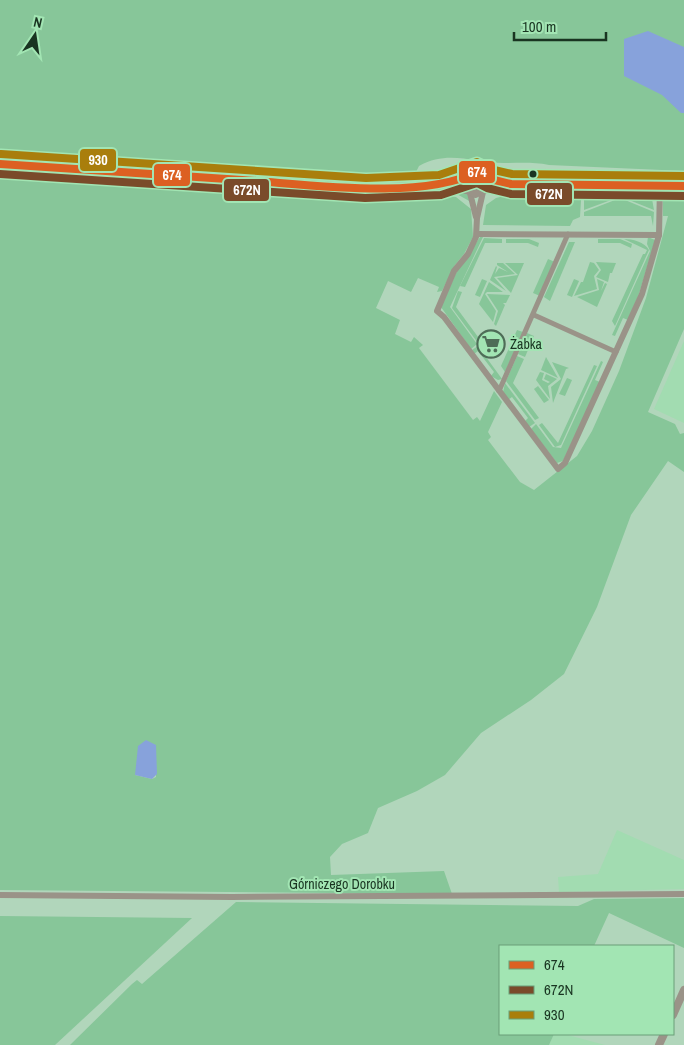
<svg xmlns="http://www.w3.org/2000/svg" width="684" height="1045" viewBox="0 0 684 1045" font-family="'Archivo Narrow',sans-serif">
<rect width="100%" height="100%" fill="#b1d6bb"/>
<!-- built -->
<g fill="#a2dcb1">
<path d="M684,341V423L654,409Z"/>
<path d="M617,830L684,860V889L559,892L558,877L598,874Z"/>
<path d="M554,1034H564L605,1045H549Z"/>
</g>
<!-- green -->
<g fill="#87c699" fill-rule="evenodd">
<path d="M0,0H684V171L549,165C534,162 521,163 507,163C474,164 450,149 419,166L414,176L105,162L0,154Z"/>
<path d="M462,164L482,167L494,177L475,169L459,178L434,182L423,180L425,174L457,167Z"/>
<circle cx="476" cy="183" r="6"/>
<path d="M0,178L306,197L430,200L432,193L456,197L471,209L473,237L464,254L455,265L442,291L437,292L439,287L418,278L411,292L388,281L376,308L400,320L395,334L411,342L414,337L423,345L419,348L473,420L477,417L480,421L494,391L502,402L488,432L491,437L488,440L520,482L534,490L577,456L592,431L619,371L646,298L668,216H663V200L684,196V329L648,412L675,424L680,434L684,433V472L668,461L631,515L597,607L564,674L531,700L481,733L445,775L417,791L378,808L368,833L342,844L330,857L331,875L444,871L452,894L0,890ZM156,745V777L152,779L135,775Z"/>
<path d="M553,188L581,189V196Z"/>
<path d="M428,189H448L467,193L471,202L455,193Z"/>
<path d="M641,190H651L656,194L629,196V192Z"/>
<path d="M525,191H550L581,200L580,217L573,220L570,226L483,225L486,205L496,198Z"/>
<path d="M584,199L611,200L584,210Z"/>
<path d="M652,199L654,210L629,200Z"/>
<path d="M615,200H625L654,212L653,226L651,216H584V212Z"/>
<path d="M480,237H483L450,307L477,344L471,349L441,307L457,271Z"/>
<path d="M648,237L655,240L639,294L628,320L623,318L615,336L612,335L650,251L647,244Z"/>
<path d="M484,238L502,239V243H485L465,287L460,286Z"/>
<path d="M506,239H529L539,243L538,247L528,243H506Z"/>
<path d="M598,239H620L632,244L631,248L620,243H598Z"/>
<path d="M624,239C632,239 645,242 649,250L615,326L612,321L643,254H645L647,250Z"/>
<path d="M569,242H575L550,301L544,297Z"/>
<path d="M548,259L555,262L540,296L533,293Z"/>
<path d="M590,262L594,263L599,270L594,276L597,289L574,296L581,282H583Z"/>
<path d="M596,262L616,263L612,273H610L608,282L596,277L601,270Z"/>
<path d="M497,263H503L515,274L494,277L506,291L490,280L496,266L497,267L495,274L499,268L508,272L497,265Z"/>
<path d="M505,263H524L511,293L497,278L518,275Z"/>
<path d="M482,279L487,281L480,297L475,295Z"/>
<path d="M574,279L579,281L572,297L567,295Z"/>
<path d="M597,279L604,282L601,291L605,283L607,284L597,307L577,297L599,290Z"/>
<path d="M489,282L503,292H487L485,294L496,311L493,322L479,304Z"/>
<path d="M458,291L462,292L456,307L481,341L478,343L452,308Z"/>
<path d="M487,294L510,295L506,303H503L505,305L496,326L494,324L498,311Z"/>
<path d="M517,330L523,332L505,372L501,366Z"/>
<path d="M527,333L534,336L525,357L518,354Z"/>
<path d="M478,346L502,379L498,380L491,376L494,372L478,351L474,354L472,350Z"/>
<path d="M517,356L524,359L513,383L539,418L535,420L506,381Z"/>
<path d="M546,357L558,378L541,370Z"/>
<path d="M601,361L603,362L595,380L600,382L563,461L557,463L531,429L536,424L553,447L561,448Z"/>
<path d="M552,362L569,368L566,369L553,403L551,387L561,379Z"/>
<path d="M594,365L597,366L561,445L555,447L539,425L542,423L558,443Z"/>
<path d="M540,372L544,373L542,380L548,383L550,382L544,379L546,374L557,379L548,386L550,399L536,380Z"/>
<path d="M567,378L572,380L565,396L559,394Z"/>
<path d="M505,383L535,423L529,427L525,421L528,418L512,397L508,400L503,392Z"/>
<path d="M538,386L549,400L544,403L534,389Z"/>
<path d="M684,898V948L609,913L594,946H500V1034H554L549,1045H70L132,984L137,980L142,984L236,902L578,906L594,899Z"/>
<path d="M0,916L192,918L55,1045H0Z"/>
</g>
<!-- water -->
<g fill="#87a2db">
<path d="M648,31L684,47V113H681L662,95L624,76V39Z"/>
<path d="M146,740L156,745L157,774L152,779L135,775L138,746Z"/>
</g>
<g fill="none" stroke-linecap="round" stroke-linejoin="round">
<!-- pedestrian -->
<g stroke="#9a9388" stroke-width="5">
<path d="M534,315L616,352"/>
<path d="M499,391L568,234"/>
</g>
<!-- minor -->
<g stroke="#9a9388" stroke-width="6">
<path d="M483,192L477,218L476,237L468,254L454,271L437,311L444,317L558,469L565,463L642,294L659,235L660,185"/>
<path d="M470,193L476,217"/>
<path d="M477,234L659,235"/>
<path d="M0,895L232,897L684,894"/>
</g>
<!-- tertiary -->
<g stroke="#9a9388" stroke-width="8">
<path d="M0,164L366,188L440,185L463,179L477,172L490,179L511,184L684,186"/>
<path d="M466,177L465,184L467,190L475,194L486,189L487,182L485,176"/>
<path d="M444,186L467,190"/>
<path d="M486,189L508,184"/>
<path d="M673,1015L684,990"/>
<path d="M659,1045L664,1034"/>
</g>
<!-- bus-1 casing -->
<g stroke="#a2e5b3" stroke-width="11">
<path id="bus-1" d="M0,164C81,169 161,175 242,180C306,184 420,201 477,172L490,179L511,184L684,186"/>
</g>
<!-- bus-2 casing -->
<g stroke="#a2e5b3" stroke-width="11">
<path id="bus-2" d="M0,174L365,198L441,195L477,183L487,188L511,194L684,196"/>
</g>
<!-- bus-3 casing -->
<g stroke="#a2e5b3" stroke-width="11">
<path id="bus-3" d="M1,154L366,178L439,175L477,162L494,170L512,174L684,176"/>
</g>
<!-- bus-1 -->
<use href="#bus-1" stroke="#dc6022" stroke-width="8"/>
<!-- bus-2 -->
<use href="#bus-2" stroke="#7a4b2a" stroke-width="8"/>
<!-- bus-3 -->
<use href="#bus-3" stroke="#a97e0c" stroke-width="8"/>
</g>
<!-- icons -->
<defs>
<g id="supermarket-ring" transform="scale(1.4375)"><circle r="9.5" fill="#a2e5b3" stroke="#4e6d57" stroke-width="1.5"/><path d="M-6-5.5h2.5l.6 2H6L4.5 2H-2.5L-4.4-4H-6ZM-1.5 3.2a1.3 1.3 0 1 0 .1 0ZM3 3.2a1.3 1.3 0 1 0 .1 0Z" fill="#4e6d57"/></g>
</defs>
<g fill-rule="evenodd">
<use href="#supermarket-ring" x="491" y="344"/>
</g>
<!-- markers -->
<circle fill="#193421" stroke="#a2e5b3" stroke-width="2" cx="533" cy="174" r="4.5"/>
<g text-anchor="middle" stroke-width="4" stroke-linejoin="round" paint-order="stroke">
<!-- poi labels -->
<g font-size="14" fill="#193421" stroke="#a2e5b3" text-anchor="start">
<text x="510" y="349">Żabka</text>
</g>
<!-- street labels -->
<g font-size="14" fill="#193421" stroke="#a2e5b3">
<text x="342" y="889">Górniczego Dorobku</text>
</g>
</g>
<g stroke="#a2e5b3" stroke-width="2">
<rect x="79" y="148" width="38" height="24" rx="5" fill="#a97e0c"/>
<rect x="458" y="160" width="38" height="24" rx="5" fill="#dc6022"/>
<rect x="153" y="163" width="38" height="24" rx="5" fill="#dc6022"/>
<rect x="223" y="178" width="47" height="24" rx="5" fill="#7a4b2a"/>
<rect x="526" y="182" width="47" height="24" rx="5" fill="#7a4b2a"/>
</g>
<g font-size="14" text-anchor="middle" font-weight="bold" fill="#fff">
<text x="98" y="165">930</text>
<text x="477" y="177">674</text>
<text x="172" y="180">674</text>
<text x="247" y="195">672N</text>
<text x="549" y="199">672N</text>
</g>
<!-- legend -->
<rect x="499" y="945" width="175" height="90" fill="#a2e5b3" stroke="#6b9e79"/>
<rect x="509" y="961" width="25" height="8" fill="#dc6022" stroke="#6b9e79"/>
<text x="544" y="970" font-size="15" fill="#193421">674</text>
<rect x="509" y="986" width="25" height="8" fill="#7a4b2a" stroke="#6b9e79"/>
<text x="544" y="995" font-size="15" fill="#193421">672N</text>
<rect x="509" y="1011" width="25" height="8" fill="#a97e0c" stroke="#6b9e79"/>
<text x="544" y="1020" font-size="15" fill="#193421">930</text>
<!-- north arrow -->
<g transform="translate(35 35) rotate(13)" stroke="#a2e5b3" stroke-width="4" paint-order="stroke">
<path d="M0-4L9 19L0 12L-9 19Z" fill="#193421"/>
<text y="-8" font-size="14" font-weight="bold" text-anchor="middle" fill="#193421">N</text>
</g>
<!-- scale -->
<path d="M514 32v8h92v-8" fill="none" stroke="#193421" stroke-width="2.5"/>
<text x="522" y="32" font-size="15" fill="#193421" stroke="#a2e5b3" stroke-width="4" paint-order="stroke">100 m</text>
</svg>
